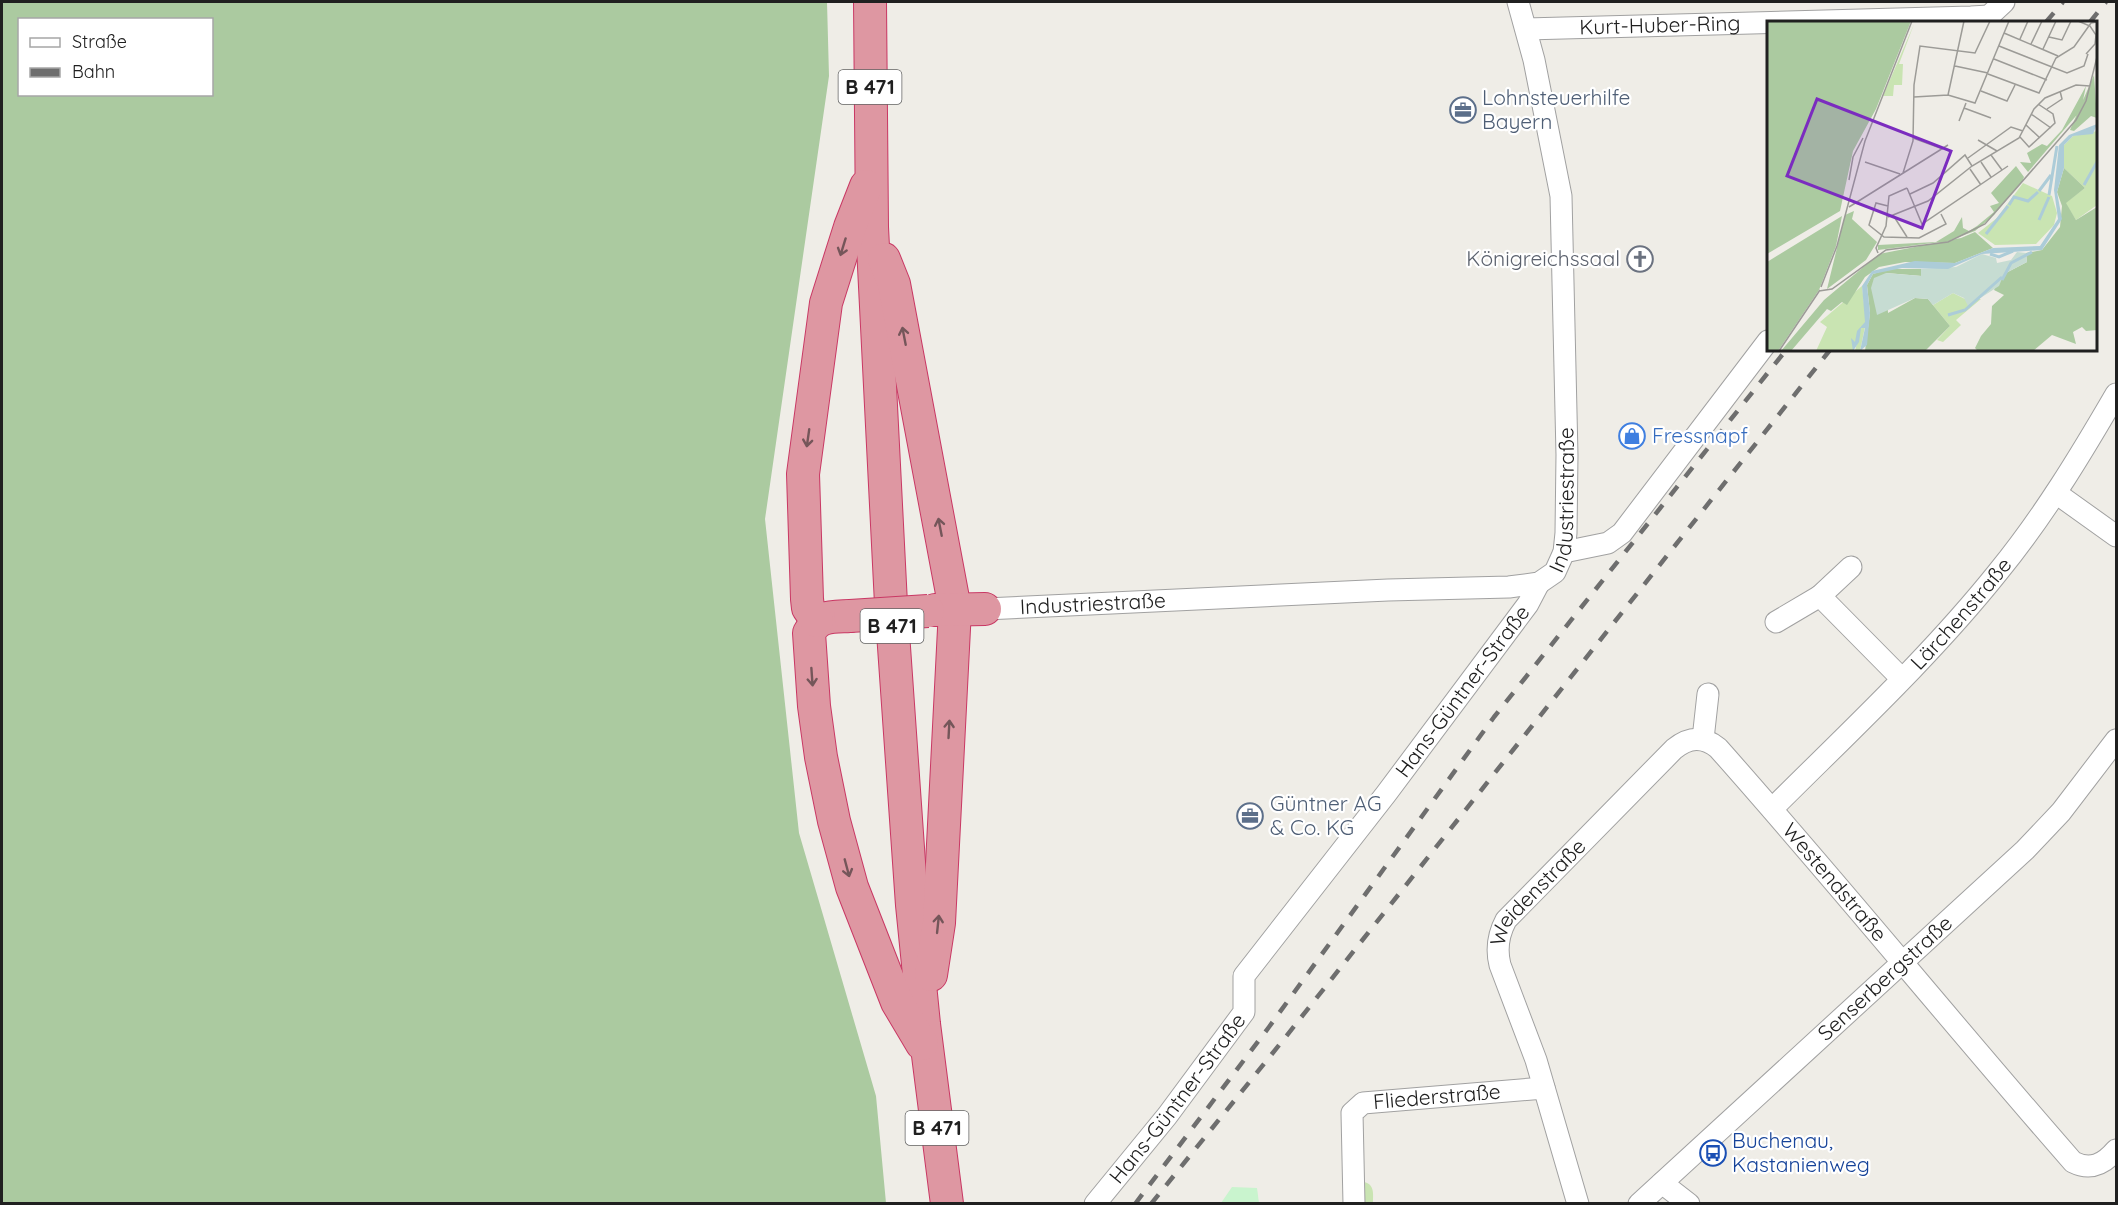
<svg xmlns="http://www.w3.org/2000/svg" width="2118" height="1205" viewBox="0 0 2118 1205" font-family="Quicksand,sans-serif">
<rect width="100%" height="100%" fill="#efede7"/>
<!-- grass -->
<path fill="#c9e4b2" d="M1364,1182C1375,1184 1373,1195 1373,1203L1357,1204L1360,1184Z"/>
<!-- forest -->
<path fill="#abcaa0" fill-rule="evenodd" d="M2,2H827L829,76L765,519L799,833L876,1096L886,1203H2ZM20,20H212V94H20Z"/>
<!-- park -->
<path fill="#c9f4ce" d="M1232,1187L1257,1188L1259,1203H1221Z"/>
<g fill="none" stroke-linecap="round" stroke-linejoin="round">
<!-- minor casing -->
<g stroke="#a1a1a1" stroke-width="23">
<g id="minor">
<path id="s1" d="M1526,29L1971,17L1989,16L2004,2"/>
<path d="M2056,493L2116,536"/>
<path d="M1564,552L1608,543L1622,533L1768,341"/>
<path d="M1820,596L1851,567"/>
<path id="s2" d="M985,609L1388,590L1509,587L1539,583L1555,572L1564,552L1566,533L1567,455L1561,196L1534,60L1518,2"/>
<path d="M1776,622L1820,596L1901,678"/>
<path d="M1703,739L1708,694"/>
<path id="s3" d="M1772,809C1849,732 1930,657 1998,572C2043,517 2080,456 2116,394"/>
<path d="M1662,1183L1689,1204"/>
<path id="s4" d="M1095,1204L1167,1116L1244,1012V976L1386,794L1528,604L1539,583"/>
<path id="s5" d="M1354,1204L1352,1113L1363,1103L1544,1088"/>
<path id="s6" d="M1578,1204L1536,1060L1500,965C1496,949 1498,935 1506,920L1674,749C1689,737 1703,736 1718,748C1839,884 1953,1025 2073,1162C2091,1171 2104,1164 2116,1150"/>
<path id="s7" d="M1639,1204L2025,850L2061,812L2116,740"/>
</g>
</g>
<!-- highway casing -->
<g stroke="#c93864" stroke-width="34">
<g id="highway">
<path d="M870,2L872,227L891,604L912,905L924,1024L947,1204"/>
<path d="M884,259L894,284L955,609L939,923L931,975"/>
<path d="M935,610L985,609"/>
<path d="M850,616C832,617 818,615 809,633L814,706L821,757L834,821L852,887L897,1002L922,1044"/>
<path d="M817,621L808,608L807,599L803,474L826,303L850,227L866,186"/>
</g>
</g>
<!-- minor -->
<use href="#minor" stroke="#fff" stroke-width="21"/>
<!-- highway -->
<use href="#highway" stroke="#de97a2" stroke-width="32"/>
<!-- rail -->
<g stroke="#6e6e6e" stroke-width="4.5" stroke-dasharray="12 12" stroke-linecap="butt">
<path d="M2046,22L2063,2"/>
<path d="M2090,22L2106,2"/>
<path d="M1135,1204L1269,1027L1494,717L1786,350"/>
<path d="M1151,1204L1284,1039L1830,350"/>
</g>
<!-- highway-bridge casing -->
<g stroke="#c93864" stroke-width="34" stroke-linecap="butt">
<path id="highway-bridge" d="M850,616L928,611"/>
</g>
<!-- highway-bridge -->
<use href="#highway-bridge" stroke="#de97a2" stroke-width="32"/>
</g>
<!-- one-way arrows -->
<defs><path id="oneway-shaft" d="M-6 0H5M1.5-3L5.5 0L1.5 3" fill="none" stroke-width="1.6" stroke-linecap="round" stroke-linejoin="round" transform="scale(1.5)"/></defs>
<g stroke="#75565a">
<use href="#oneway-shaft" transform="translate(843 247) rotate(107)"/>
<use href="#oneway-shaft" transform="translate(904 336) rotate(-101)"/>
<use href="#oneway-shaft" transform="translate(808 438) rotate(98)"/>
<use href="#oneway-shaft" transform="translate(940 527) rotate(-101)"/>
<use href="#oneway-shaft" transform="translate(812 677) rotate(86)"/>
<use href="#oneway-shaft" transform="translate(949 729) rotate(-87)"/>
<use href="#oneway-shaft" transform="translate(847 868) rotate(75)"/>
<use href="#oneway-shaft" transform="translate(938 924) rotate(-84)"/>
</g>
<!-- icons -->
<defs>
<g id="office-ring" transform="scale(1.35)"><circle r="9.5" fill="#fff" stroke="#5c6f8a" stroke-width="1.5"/><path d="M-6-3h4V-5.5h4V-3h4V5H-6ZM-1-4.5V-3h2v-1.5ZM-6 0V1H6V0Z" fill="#5c6f8a"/></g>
<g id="church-ring" transform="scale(1.35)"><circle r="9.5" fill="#fff" stroke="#6b7280" stroke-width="1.5"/><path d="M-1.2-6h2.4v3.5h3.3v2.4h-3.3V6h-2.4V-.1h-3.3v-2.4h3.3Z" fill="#6b7280"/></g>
<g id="shop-ring" transform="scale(1.35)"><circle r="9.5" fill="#fff" stroke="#3f7fe0" stroke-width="1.5"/><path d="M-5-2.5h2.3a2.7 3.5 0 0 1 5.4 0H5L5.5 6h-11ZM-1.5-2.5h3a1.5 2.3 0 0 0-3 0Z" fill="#3f7fe0"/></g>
<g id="bus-ring" transform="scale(1.35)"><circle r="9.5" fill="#fff" stroke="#1a4fb4" stroke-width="1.5"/><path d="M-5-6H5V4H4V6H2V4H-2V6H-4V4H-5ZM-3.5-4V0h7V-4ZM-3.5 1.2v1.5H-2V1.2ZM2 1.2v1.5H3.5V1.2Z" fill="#1a4fb4"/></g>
</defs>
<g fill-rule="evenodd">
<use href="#office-ring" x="1463" y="110"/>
<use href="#church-ring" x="1640" y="259"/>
<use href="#shop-ring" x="1632" y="436"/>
<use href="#office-ring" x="1250" y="816"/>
<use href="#bus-ring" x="1713" y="1153"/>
</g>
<g text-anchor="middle" stroke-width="4.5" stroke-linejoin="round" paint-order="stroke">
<!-- shield labels -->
<g fill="#fff" stroke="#636363" stroke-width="1.5">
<rect x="838.5" y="70" width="63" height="34" rx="4.5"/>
<rect x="860.5" y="609" width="63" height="34" rx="4.5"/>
<rect x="905.5" y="1111" width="63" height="34" rx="4.5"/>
</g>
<g font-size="20" font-weight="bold" fill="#202020">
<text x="870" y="94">B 471</text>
<text x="892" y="633">B 471</text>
<text x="937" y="1135">B 471</text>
</g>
<!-- street labels -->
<g font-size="21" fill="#202020" stroke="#fff">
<text dy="7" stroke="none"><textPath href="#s1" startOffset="134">Kurt-Huber-Ring</textPath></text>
<text dy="7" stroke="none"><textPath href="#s2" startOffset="648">Industriestraße</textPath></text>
<text dy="7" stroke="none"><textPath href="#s2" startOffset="108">Industriestraße</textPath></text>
<text dy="7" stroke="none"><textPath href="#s3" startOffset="272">Lärchenstraße</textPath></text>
<text dy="7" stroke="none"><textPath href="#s4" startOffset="638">Hans-Güntner-Straße</textPath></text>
<text dy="7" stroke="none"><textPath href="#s6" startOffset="764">Westendstraße</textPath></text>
<text dy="7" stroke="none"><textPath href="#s6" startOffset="339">Weidenstraße</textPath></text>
<text dy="7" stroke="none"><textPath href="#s7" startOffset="334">Senserbergstraße</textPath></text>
<text dy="7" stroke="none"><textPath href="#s5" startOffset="180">Fliederstraße</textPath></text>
<text dy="7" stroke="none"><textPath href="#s4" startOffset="134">Hans-Güntner-Straße</textPath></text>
</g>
<!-- service labels -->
<g font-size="21" fill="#4e5e75" stroke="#fff" text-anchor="start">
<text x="1482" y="105">Lohnsteuerhilfe<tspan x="1482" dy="24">Bayern</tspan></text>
<text x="1270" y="811">Güntner AG<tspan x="1270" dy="24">&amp; Co. KG</tspan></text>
</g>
<!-- worship labels -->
<g font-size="21" fill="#5b616d" stroke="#fff" text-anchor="end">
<text x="1620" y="266">Königreichssaal</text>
</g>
<!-- shop labels -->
<g font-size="21" fill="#366cbe" stroke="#fff" text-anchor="start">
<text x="1652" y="443">Fressnapf</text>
</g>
<!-- transit labels -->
<g font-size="21" fill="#164399" stroke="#fff" text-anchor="start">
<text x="1732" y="1148">Buchenau,<tspan x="1732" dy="24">Kastanienweg</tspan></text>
</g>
</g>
<!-- overview -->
<g transform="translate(1767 21)">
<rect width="330" height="330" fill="#efede7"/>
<path d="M147,3L132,43H136L135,64H127L126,75H116ZM330,110V184L309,199L298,182L318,167L297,147V124L306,115ZM256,162L285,175L290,192L287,204L269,223L228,224L211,212L230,197ZM95,265L99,301L93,330H88L94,305L86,330H49L60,306L53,301ZM186,272L198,278H214L189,299L194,304L176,321L170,319L183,305L166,284Z" fill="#c9e4b2"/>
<path d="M0,0H144L109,88L86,130L73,190L0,233ZM327,54L330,97L324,95L307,110L303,109ZM319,65L314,89L261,151L253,141L264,142L260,132L275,123L280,125L295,109ZM249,145L257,156L255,161L227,194L208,210L181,220L111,229V224L169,221L187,210L195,196L196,207L202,210L210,205L227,191L223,185L232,182L224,172ZM297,147L318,167L299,182L309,199L330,186V309L319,310L315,306L306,311L309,323L285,314L266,330H211L208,327L214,315L224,303L225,285L237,274L227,269L229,265L237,253L260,241L259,232L275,229L293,206L295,185L290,171ZM87,190L85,198L110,221L99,239L60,268L78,194ZM75,195L69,225L52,269L11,330H0V241ZM208,211L226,227L188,242L138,241L112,246L98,256L80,284L75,281L64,290L60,288L24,330H14L57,279L112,233L194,217ZM122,248H154L155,255L119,252L121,292L148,277L161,278L183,305L158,330H98L103,292L100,264L106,253Z" fill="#abcaa0"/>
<path d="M250,231L259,232L260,241L237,253L232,265L201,285L197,277L186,272L166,284L161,278L148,277L110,294L104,267L107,257L119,252L154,255V248L189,246L215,233L229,237L230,242L244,239Z" fill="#c6dcd2"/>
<path d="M330,103L326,113L306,115L297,124V147L290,171L295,198L275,229L215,233L181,248L135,247L106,253L100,264L103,292L100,324L93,330L98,307H94L92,321L86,330L84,317L88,321L90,310L98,301L95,265L105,250L148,240L188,242L226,227L273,225L291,198L287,169L292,124L302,114Z" fill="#acccd8"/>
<path fill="none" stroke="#acccd8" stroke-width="3" d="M317,164L330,141M272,170L284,154M282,174L290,125M242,184L247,176L261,180L271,171M272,199L282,176M219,213L241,185M223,233L232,236L246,230M235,259L244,242L265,231M181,294L198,289L235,256"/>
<path fill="none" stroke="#9c9b97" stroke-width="1.5" d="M311,0L323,5L329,14L328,23L319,33M237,12L291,35M282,16L295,19L304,0M253,18L261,0M264,23L275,0M232,25L300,52L317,45L321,33M276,28L289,0M227,38L280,59M188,45L221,52M221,53L272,72L289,37L307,26L324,2L330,1M214,70L240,80L248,64M181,74L197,0M147,76L181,74L208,82L242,0M197,87L224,97M280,88L295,78L293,70M264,93L284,107M192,100L199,82M259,104L273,117M253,116L262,126L288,102L286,93L271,83M146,117L176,128M211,119L230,130M224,134L235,149M201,137L244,106L256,110M98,141L133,153M214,141L224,156M203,148L214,164M136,152L146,120L147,64L153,25L208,32L223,0M82,159L86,136L96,117M140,167L155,203L241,145M143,173L166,162L198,134L205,145M121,185L109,182L102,204L117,216L152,217L179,203L174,193M82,186L181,124M126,194L140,216M121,196L161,180L205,145L252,117L267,88L278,77L309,64L323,65M111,232L109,227L119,205L122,175L140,167M54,266L70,225L98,120L145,0M52,270L65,268L119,229L181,221L218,203L309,99L319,80L330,36M12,330L53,269"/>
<path fill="#7b2cbf" fill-opacity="0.15" stroke="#7b2cbf" stroke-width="3" d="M50,78L184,130L155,207L20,155Z"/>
<rect width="330" height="330" fill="none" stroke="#202020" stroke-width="3"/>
</g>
<!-- border -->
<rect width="2118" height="1205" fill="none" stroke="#202020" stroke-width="6"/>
<!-- legend -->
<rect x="18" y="18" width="195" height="78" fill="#ffffff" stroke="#a6a6a6" stroke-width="1.5"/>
<rect x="30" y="38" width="30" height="9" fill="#ffffff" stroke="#a6a6a6" stroke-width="1.5"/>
<text x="72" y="48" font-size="18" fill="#202020">Straße</text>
<rect x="30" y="68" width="30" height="9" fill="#6e6e6e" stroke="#a6a6a6" stroke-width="1.5"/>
<text x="72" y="78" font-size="18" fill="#202020">Bahn</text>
</svg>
